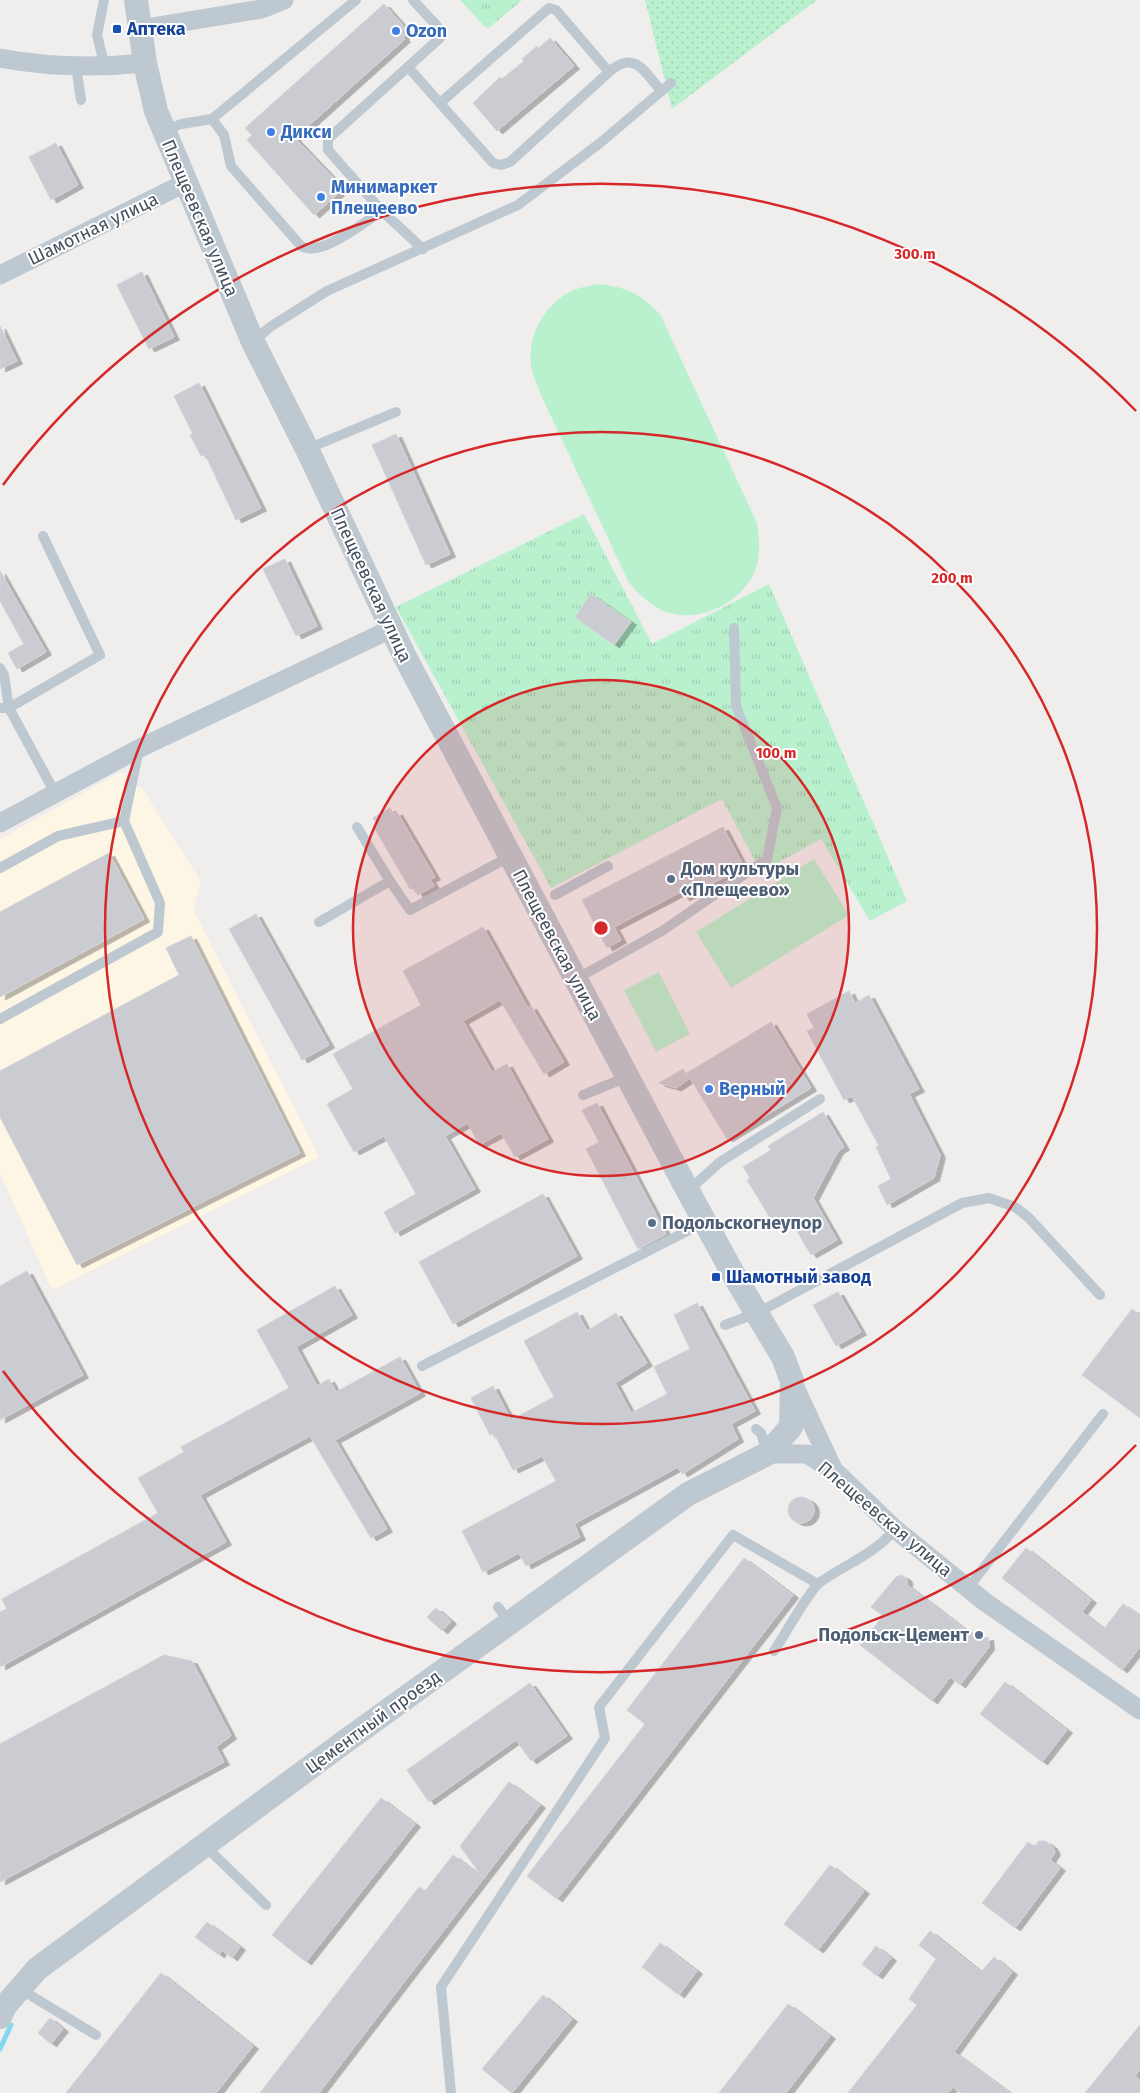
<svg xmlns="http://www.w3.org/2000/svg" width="1140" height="2093" viewBox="0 0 1140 2093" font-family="'Fira Sans',sans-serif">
<defs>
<pattern id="grass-dots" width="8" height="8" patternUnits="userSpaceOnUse" patternTransform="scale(1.25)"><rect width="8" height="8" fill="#b9f1cf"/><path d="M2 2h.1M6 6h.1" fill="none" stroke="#a0d0b4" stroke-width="1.8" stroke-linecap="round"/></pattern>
<pattern id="park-tufts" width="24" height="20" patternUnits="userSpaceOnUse" patternTransform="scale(1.25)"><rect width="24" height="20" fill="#b9f1cf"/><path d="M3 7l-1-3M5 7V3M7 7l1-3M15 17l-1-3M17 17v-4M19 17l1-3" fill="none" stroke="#a0d0b4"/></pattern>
<filter id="shadow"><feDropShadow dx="5.5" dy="3" stdDeviation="0" flood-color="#0004"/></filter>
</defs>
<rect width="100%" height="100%" fill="#f0eded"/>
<!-- commercial -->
<path fill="#fdf6e5" d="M121,772L133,784L142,788L201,882L193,909L319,1157L52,1290L0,1173V839Z"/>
<!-- grass -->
<path fill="url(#grass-dots)" d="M645,0H817L672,109Z"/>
<!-- park -->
<g fill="url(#park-tufts)">
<path d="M460,0H522L489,28L485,27Z"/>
<path d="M584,514L652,644L769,584L907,901L870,921L821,839L761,872L722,799L551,888L396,607Z"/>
</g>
<!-- garden -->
<g fill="#b9f1cf">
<path d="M597,284C627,287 639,293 660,314L757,523C759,539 761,553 756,568C743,604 696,626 661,610C648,603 639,594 629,583L540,393C538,386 534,378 532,371C525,339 544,302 574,290C581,287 590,286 597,284Z"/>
<path d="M814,859L849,915L731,988L696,932Z"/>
<path d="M659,972L690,1034L656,1052L624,990Z"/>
</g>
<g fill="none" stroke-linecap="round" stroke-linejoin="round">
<!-- stream -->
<path stroke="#83d8f0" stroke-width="5" d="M0,2049L11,2025"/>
</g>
<!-- building -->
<g fill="#caccd2" stroke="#d1d3d9" filter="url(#shadow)">
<path d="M384,4L409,32L403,37L405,39L295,138L338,183L334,187L339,193L314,215L247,140L252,135L245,128Z"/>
<path d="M550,38L574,66L497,131L473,103L500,77L502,79L524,61L522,59L537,46L539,48Z"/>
<path d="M56,143L78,185L51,200L29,157Z"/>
<path d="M142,272L174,337L149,349L117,285Z"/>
<path d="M0,326L17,361L0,369Z"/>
<path d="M199,383L261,508L236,520L205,454L201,456L190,435L193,434L174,396Z"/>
<path d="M396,434L450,554L426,565L372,445Z"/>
<path d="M285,559L317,626L296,636L263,569Z"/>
<path d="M0,571L46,652L17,669L8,653L24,644L0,601Z"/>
<path d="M591,594L631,622L614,645L575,617Z"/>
<path d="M390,808L393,814L397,812L435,877L430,879L434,886L418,895L414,888L410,889L374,827L377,825L373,818Z"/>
<path d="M723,827L744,867L684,898L681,892L614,927L621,940L607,948L582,900Z"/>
<path d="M109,853L144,919L0,997V912Z"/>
<path d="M256,914L329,1045L302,1060L229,929Z"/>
<path d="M483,927L528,1008L531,1006L564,1062L544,1074L500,1000L463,1021L492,1072L507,1064L548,1139L515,1157L501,1133L479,1145L468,1123L445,1136L475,1189L395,1233L384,1212L416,1194L384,1136L354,1152L327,1104L353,1089L333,1054L421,1005L403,971Z"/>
<path d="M191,936L300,1153L77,1265L0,1117V1071L179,975L166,948Z"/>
<path d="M849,991L855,1003L869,995L919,1089L909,1094L940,1155L934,1178L887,1205L878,1186L891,1179L876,1147L879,1146L852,1096L844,1100L807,1031L814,1028L807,1014Z"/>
<path d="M771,1022L811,1088L727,1139L687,1073Z"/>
<path d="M683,1069L689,1079L676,1088L659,1083Z"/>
<path d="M597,1103L666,1234L638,1249L586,1149L599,1142L582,1110Z"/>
<path d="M823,1112L844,1147L838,1151L813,1198L837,1240L811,1255L791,1221L777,1229L747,1180L750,1178L743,1167L771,1150L768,1146Z"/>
<path d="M543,1194L577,1256L453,1324L419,1262Z"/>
<path d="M27,1271L83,1375L0,1420V1286Z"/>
<path d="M335,1286L352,1315L296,1347L317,1386L329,1379L336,1392L400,1357L420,1393L335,1440L387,1529L371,1538L310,1436L200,1495L226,1542L0,1667V1612L7,1609L2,1599L158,1513L138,1478L184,1452L181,1447L289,1388L257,1330Z"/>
<path d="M838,1292L861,1332L836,1346L813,1305Z"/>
<path d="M697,1303L755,1411L731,1424L738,1439L682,1474L678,1467L574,1524L580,1537L526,1566L519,1553L483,1572L462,1531L556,1481L542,1456L513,1470L494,1433L490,1435L471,1398L493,1386L511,1420L554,1397L524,1341L577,1312L587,1331L616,1313L647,1363L615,1383L631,1413L667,1394L654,1367L690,1349L674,1315Z"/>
<path d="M1132,1309L1140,1315V1418L1082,1375Z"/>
<circle cx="801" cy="1510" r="13"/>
<path d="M1026,1548L1091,1600L1082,1612L1104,1629L1123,1604L1140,1616V1647L1122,1670L1002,1578Z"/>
<path d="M744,1558L793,1595L557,1899L527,1876L645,1724L627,1710Z"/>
<path d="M902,1575L907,1579V1585L979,1640L988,1637L989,1647L960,1685L950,1677L932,1701L860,1645L883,1616L871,1607L896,1577Z"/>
<path d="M436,1608L451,1621L442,1631L427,1617Z"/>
<path d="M164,1655L192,1661L231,1736L216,1747L224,1762L0,1882V1744Z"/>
<path d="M1005,1682L1067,1730L1042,1762L980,1714Z"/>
<path d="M530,1683L567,1736L531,1761L516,1740L429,1802L407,1770Z"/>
<path d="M509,1782L540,1805L319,2093H260L419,1887L425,1891L453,1855L483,1878L460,1846Z"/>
<path d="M381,1798L415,1824L306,1962L272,1935Z"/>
<path d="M1039,1841H1045L1052,1846L1055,1852L1050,1860L1060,1868L1015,1928L982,1903L1028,1842L1035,1847Z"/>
<path d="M830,1865L864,1891L818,1950L784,1924Z"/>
<path d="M207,1922L240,1947L232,1958L222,1950L219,1955L195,1937Z"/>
<path d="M930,1931L981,1972L994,1957L1012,1972L954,2052L1010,2093H961L953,2087L948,2093H848L917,2005L909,1999L936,1959L919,1945Z"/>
<path d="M660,1943L697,1971L679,1995L642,1967Z"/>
<path d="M876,1946L891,1958L877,1976L862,1964Z"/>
<path d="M161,1973L253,2046L216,2093H66Z"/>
<path d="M543,1995L572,2019L512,2093L482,2069Z"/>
<path d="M788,2004L830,2036L786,2093H719Z"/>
<path d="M50,2018L63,2029L51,2044L38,2033Z"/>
<path d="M1140,2025V2069L1135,2076L1140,2080V2093H1085Z"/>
</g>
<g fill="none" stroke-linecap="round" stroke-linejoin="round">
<!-- service -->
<g stroke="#bdc8d0" stroke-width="10">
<path d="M104,0L97,35L105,67"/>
<path d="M76,66L81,100"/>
<path d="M408,67L493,163L501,165L510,162L609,72L556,10L549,8L440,103"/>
<path d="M609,72C634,49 645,72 661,91"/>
<path d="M212,119L224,135L231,166L301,246C321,258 364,222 382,211L328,150V139L440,38L437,26L413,0"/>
<path d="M164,131L181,124L212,119L356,0"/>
<path d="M382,211L423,249"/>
<path d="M254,341L270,327L327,291L518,205L600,143L671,83"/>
<path d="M308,451L319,444L396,412"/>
<path d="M0,668L4,675L9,708L55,793"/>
<path d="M0,708H9L100,655L43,536"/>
<path d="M357,827L390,881"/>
<path d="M0,868L58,836L124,821"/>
<path d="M555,895L608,866"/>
<path d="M319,922L390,881L410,910L511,856"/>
<path d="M576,979L662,931L767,859L777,808L736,706L734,628"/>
<path d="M0,1019L158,932L160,903L124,821L139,749"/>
<path d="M583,1095L627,1077"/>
<path d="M688,1191L720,1162L820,1099"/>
<path d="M725,1325L757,1313L962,1203L989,1198L1015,1207L1028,1217L1100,1295"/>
<path d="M422,1366L705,1222"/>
<path d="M756,1429L761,1433L767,1453"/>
<path d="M968,1588L1103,1414"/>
<path d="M498,1607L509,1622"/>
<path d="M774,1651C783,1638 809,1591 819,1583C845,1564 874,1555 895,1529"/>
<path d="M205,1846L266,1905"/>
<path d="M20,1989L96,2035"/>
<path d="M451,2093L441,1987L605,1738L599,1707L733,1535L818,1584"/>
</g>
<!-- minor -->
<g stroke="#bdc8d0" stroke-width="19">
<path d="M140,29L262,9L284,0"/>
<path d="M0,58C48,67 96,68 145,63"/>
<path d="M0,275L185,183"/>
<path d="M0,823L140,748L391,629"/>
<path d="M793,1383L834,1471"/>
<path d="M767,1454H807L838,1474L895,1529L985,1602L1140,1710"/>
</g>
<!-- tertiary -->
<path stroke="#bdc8d0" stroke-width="24" d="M0,2017L5,2006L37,1969L343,1743L688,1494L767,1454L791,1427L792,1381L783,1357L735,1277L688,1191L405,657L308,451L253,342L156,111L145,63L136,0"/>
</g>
<!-- distance rings -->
<circle cx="601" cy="928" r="248" fill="#d62828" fill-opacity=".12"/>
<g fill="none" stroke="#d62828" stroke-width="2.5">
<circle cx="601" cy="928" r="248"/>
<circle cx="601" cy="928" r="496"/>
<path d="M1136 1445A744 744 0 0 1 3 1371M3 485A744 744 0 0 1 1136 411"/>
</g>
<!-- markers -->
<g fill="#1a4fb4" stroke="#fff" stroke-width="2">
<rect x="112" y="24" width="10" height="10" rx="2.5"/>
<rect x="711" y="1272" width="10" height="10" rx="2.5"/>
</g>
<g fill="#3f7fe0" stroke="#fff" stroke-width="2">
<circle cx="396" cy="31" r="5"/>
<circle cx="271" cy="132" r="5"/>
<circle cx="321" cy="197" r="5"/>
<circle cx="709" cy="1089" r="5"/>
</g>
<g fill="#5c6f8a" stroke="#fff" stroke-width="2">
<circle cx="671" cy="879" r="5"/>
<circle cx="652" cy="1223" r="5"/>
<circle cx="979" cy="1635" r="5"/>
</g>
<g text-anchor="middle" stroke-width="4" stroke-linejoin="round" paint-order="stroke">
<!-- transit labels -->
<g font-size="18" font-weight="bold" fill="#164399" stroke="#fff" text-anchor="start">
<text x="127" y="35">Аптека</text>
<text x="726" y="1283">Шамотный завод</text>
</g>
<!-- shop labels -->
<g font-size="18" font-weight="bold" fill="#366cbe" stroke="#fff" text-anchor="start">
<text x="406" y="37">Ozon</text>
<text x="281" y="138">Дикси</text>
<text x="331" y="193">Минимаркет<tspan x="331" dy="21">Плещеево</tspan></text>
<text x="719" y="1095">Верный</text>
</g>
<!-- street labels -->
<g font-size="18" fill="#45505c" stroke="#fff">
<text transform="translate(200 218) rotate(67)" y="6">Плещеевская улица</text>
<text transform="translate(93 229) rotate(-26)" y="6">Шамотная улица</text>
<text transform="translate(371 585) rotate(65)" y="6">Плещеевская улица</text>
<text transform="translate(557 945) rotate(62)" y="6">Плещеевская улица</text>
<text transform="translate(885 1519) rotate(40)" y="6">Плещеевская улица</text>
<text transform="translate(373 1722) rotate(-36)" y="6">Цементный проезд</text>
</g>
<!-- service labels -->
<g font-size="18" font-weight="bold" fill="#4e5e75" stroke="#fff" text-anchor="start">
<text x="681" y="875">Дом культуры<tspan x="681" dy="21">«Плещеево»</tspan></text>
<text x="662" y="1229">Подольскогнеупор</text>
<text x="969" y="1641" text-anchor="end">Подольск-Цемент</text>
</g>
</g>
<circle cx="601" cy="928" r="8" fill="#d62828" stroke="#fff" stroke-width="2.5"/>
<g font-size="15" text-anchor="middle" font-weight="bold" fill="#d62828" stroke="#fff" stroke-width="4" stroke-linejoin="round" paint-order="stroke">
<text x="915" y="259">300 m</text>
<text x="952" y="583">200 m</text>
<text x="776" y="758">100 m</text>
</g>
</svg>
